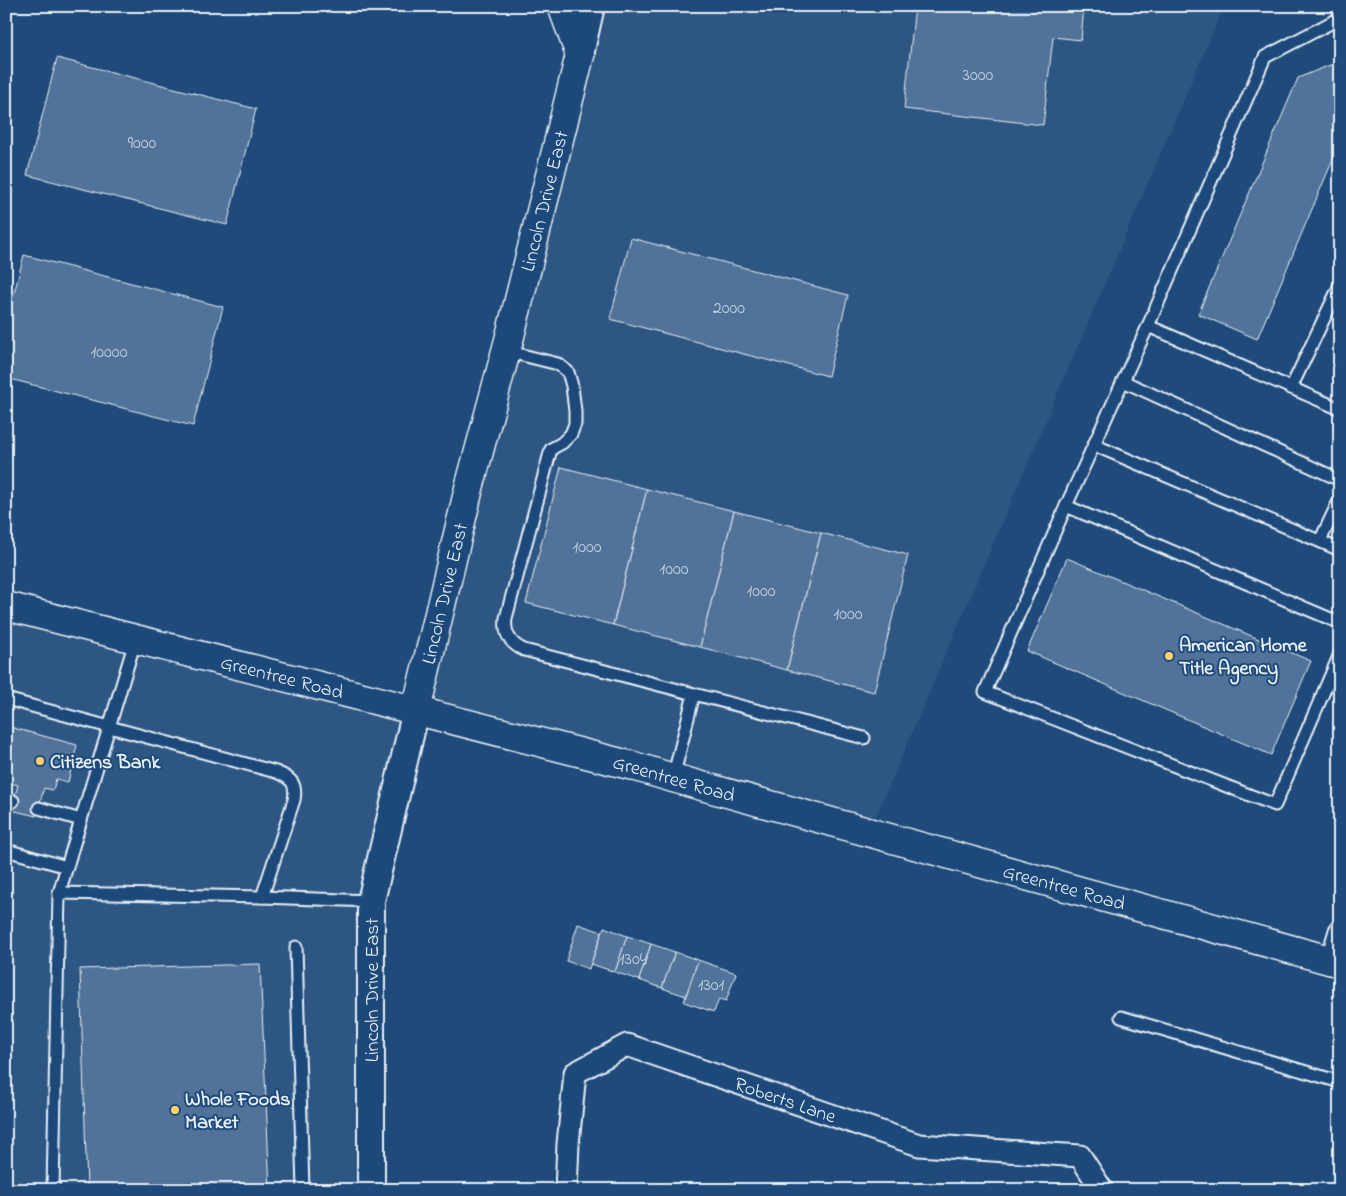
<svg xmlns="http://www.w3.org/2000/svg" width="1346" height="1196" viewBox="0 0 1346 1196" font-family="'Indie Flower',sans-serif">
<rect width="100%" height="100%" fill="#1f4a7a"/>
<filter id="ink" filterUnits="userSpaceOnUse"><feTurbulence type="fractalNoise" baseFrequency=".02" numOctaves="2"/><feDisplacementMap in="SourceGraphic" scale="10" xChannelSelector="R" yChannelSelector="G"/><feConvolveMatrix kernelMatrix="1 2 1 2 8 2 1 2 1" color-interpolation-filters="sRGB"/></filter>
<g filter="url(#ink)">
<!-- built -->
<path fill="#2e5683" d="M584,6H1224L871,828L416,710L371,901V1190H6V606L416,710Z"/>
<!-- building -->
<g fill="#517399" stroke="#e8f1f8">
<path d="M915,6H1084L1081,40L1053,37L1043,125L904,109Z"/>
<path d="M57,58L256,109L227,225L27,175Z"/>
<path d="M1340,61V143L1257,339L1198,314L1298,78Z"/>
<path d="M631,238L848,295L828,376L610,319Z"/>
<path d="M24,255L223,307L193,426L6,378V324Z"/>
<path d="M561,467L647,489L613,625L526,603Z"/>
<path d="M647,489L734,511L700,647L613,625Z"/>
<path d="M734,511L821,533L787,670L700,647Z"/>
<path d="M821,533L908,555L874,692L787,670Z"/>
<path d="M1067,558L1311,661L1271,755L1027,651Z"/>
<path d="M6,726L77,745L68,782L56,779L53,790L44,788L36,816L11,810L18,785L6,782L7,778L6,777Z"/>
<path d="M578,924L602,932L589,969L566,961Z"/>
<path d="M604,927L627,936L615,972L591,964Z"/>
<path d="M627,936L651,944L639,980L615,972Z"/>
<path d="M651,944L675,952L662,988L639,980Z"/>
<path d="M675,952L698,960L686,996L662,988Z"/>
<path d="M698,960L736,973L726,1001L719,999L714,1012L684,1002Z"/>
<path d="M260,964L270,1190H87L80,969Z"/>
</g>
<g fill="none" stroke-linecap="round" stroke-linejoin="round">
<!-- service casing -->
<g stroke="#e8f1f8" stroke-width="15">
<g id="service">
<path d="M1148,326L1265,57L1340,18"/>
<path d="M506,351L558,364L568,372L572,386L575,411V424L571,434L562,443L551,449L506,618C504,633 510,644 524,650L864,738"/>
<path d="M1123,381L1340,480"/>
<path d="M1291,388L1340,285"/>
<path d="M1340,409L1148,326L1066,506L985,692L1275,805L1340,654"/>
<path d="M1094,445L1340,550"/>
<path d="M1066,506L1340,623"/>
<path d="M1320,541L1340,499"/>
<path d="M6,699L276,772C291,778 297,783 294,800L262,897"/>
<path d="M673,778L694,694"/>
<path d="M6,799L13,801"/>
<path d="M39,808L81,820"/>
<path d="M6,850L67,867"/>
<path d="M59,893L262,897L371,901"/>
<path d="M296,947L303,1190"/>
<path d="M1121,1017L1340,1082"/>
<path d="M53,1190L59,893L136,638"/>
</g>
</g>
<!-- minor casing -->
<g stroke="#e8f1f8" stroke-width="25">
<g id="minor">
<path d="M1331,961L1340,931"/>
<path id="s1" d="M566,1190L568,1144L575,1073L627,1045L919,1145L1080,1156L1102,1190"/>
</g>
</g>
<!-- tertiary casing -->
<g stroke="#e8f1f8" stroke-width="30">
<g id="tertiary">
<path d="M580,55L591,6"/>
<path d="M371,1190V901L416,710"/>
</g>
</g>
<!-- primary casing -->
<g stroke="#e8f1f8" stroke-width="31">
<g id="primary">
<path id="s2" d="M6,606L633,766L673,778L1340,963"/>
<path id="s3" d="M416,710L469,488L509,340L580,55"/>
</g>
</g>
<!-- trunk casing -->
<g stroke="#e8f1f8" stroke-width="31">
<path id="trunk" d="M562,6L580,55"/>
</g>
<!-- service -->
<use href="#service" stroke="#1f4a7a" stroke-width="11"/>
<!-- minor -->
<use href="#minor" stroke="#1f4a7a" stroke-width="21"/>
<!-- tertiary -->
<use href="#tertiary" stroke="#1f4a7a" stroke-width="26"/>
<!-- primary -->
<use href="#primary" stroke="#1f4a7a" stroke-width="28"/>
<!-- trunk -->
<use href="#trunk" stroke="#1f4a7a" stroke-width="28"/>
</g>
</g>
<!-- markers -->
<g fill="#ffd166" stroke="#1f4a7a" stroke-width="2">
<circle cx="1169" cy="656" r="5"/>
<circle cx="40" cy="761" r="5"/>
<circle cx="175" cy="1110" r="5"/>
</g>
<g text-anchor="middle" stroke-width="4" stroke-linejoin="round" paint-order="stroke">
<!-- number labels -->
<g font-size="18" fill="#c2d2e0">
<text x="978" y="80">3000</text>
<text x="142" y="148">9000</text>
<text x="729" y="313">2000</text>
<text x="109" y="357">10000</text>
<text x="587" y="552">1000</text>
<text x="674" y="574">1000</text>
<text x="761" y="596">1000</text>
<text x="848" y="619">1000</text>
<text x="633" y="964">1304</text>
<text x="711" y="990">1301</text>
</g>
<!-- street labels -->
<g font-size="20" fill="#e8f1f8" stroke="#1f4a7a">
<text dy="7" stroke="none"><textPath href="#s3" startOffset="525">Lincoln Drive East</textPath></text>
<text dy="7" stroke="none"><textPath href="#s3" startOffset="120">Lincoln Drive East</textPath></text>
<text dy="7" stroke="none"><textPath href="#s2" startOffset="285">Greentree Road</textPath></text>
<text dy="7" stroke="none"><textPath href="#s2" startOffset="690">Greentree Road</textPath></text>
<text dy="7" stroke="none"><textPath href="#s2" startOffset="1095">Greentree Road</textPath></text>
<text transform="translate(371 990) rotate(-90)" y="7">Lincoln Drive East</text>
<text dy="7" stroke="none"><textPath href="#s1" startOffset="344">Roberts Lane</textPath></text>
</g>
<!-- poi labels -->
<g font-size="20" font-weight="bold" fill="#e8f1f8" stroke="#1f4a7a" text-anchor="start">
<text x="1179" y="651">American Home<tspan x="1179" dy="23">Title Agency</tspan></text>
<text x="50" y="768">Citizens Bank</text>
<text x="185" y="1105">Whole Foods<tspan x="185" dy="23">Market</tspan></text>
</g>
</g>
<!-- margin -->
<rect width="1346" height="1196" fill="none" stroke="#1f4a7a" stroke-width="25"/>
<rect x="12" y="12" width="1321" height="1171" fill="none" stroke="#e8f1f8" stroke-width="2" filter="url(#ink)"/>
</svg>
